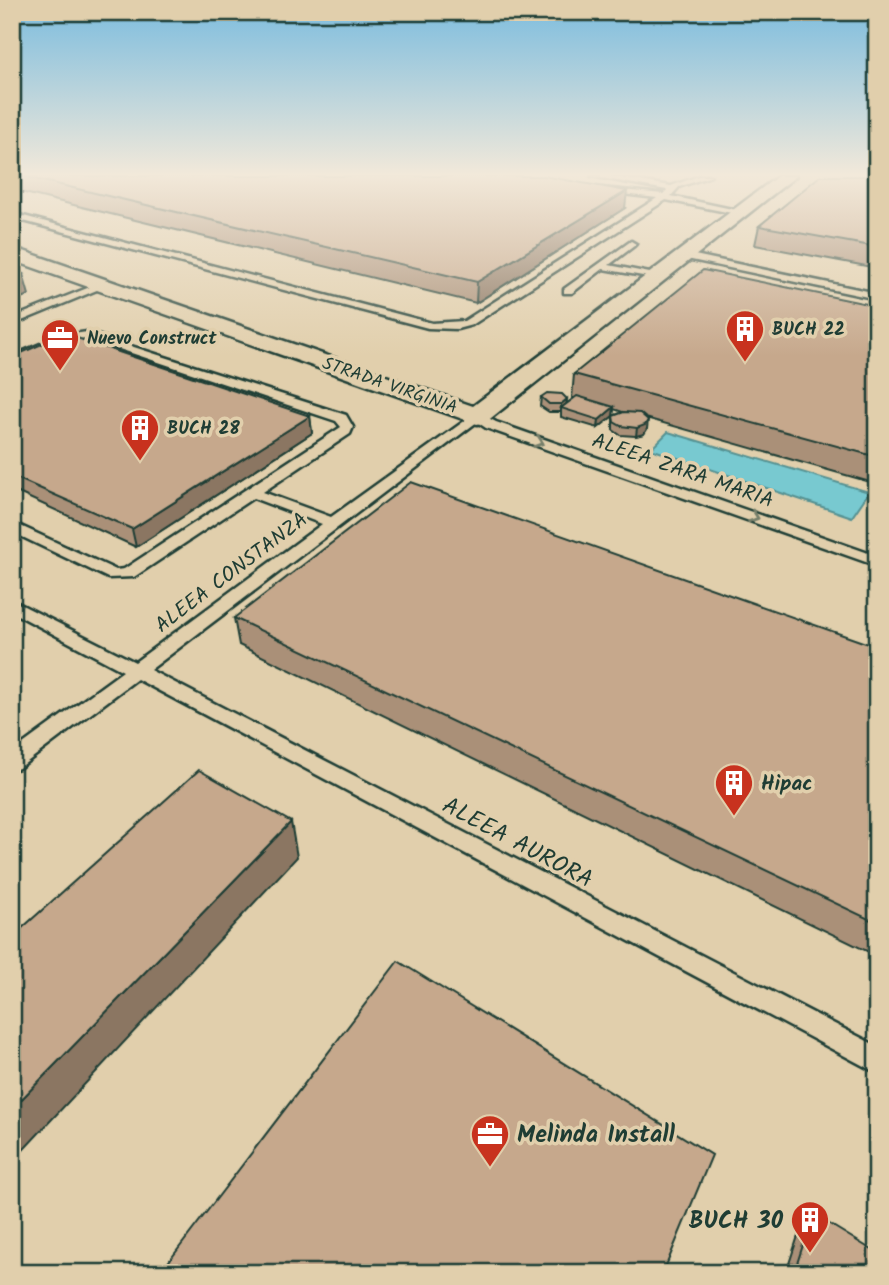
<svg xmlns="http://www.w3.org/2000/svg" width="889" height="1285" viewBox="0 0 889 1285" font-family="Kalam,sans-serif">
<rect width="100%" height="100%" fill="#e1cfac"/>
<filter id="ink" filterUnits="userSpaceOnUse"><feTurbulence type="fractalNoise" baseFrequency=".0143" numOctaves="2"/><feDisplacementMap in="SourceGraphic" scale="14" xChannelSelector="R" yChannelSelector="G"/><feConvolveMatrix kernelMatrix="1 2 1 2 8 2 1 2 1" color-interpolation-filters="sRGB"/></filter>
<g filter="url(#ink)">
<!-- water -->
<path fill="#78c9d0" stroke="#549192" stroke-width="2" d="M668,432L869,492L852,517L651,449Z"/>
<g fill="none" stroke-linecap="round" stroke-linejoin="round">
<!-- service casing -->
<g stroke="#1f3d34" stroke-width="5">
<g id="service">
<path d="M591,176H609L671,186L699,176H711L679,187L671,196L746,212L742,215L666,200L472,325L457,329L428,328L12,218V213L432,323L464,321L657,198L605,192L602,188L663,194L667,190Z"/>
<path d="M631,241L636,244L634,246L609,265L660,275V279L603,269L572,293H564V289Z"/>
<path d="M685,253L877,293V299L682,258V254Z"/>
<path d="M100,283L109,285L12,325V318Z"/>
<path d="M87,332L346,415L353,427L350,434L263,492L331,517L477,412L496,422L877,556V566L486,428L477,422L150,670L877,1046V1073L137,679L19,768L12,770V752L123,671L12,612V600L135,662L322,524L253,498L134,577L108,578L12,532V522L116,570L124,569L341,427L336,421L86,338L65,341L12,363V356L59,336Z"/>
</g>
</g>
<!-- minor casing -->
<g stroke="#1f3d34" stroke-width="5">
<path id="minor" d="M778,176H796L486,422L477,424L12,260V247L473,406Z"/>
</g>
<!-- service -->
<use href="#service" fill="#e1cfac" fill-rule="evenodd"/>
<!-- minor -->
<use href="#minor" fill="#e1cfac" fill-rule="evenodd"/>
</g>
<!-- wall -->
<g fill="#aa9078" stroke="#1f3d34" stroke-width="2">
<path d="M12,176H544L625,208L476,303L12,190Z"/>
<path d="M877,176V268L755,245L759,226Z"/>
<path d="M877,306V484L646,418L647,429L644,434L636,436L620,435L613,430V416L623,412L614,409L613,416L598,428L561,417V412H549L540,406L541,397L567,399L566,404L574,398H572L574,374Z"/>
<path d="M12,357L310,416L312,433L136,547L12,490Z"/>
<path d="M234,618L877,647V956L239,645Z"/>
<path d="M813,1214L877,1273H786L798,1236Z"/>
</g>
<!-- shaded-wall -->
<g fill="#8b7662" stroke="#1f3d34" stroke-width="2">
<path d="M627,191L625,208L476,303L477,282Z"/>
<path d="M23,274L29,295L12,301V278Z"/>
<path d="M567,399L566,407L561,408V412V404Z"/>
<path d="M614,407L613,416L598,428L599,420Z"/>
<path d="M310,416L312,433L136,547L132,529Z"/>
<path d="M648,420L647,429L644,434L636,436L637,428Z"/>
<path d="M291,822L297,857L12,1162V1109Z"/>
</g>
<!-- building -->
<g fill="#c6a88c" stroke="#1f3d34" stroke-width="2">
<path d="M22,176H544L627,191L477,282Z"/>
<path d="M820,176H877V247L759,226Z"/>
<path d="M703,270L877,306V457L574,374Z"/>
<path d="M12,271L23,274L12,278Z"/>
<path d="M65,334L310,416L132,529L12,476V357Z"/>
<path d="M547,393L562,394L567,399L561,404H549L541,397Z"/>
<path d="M577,396L614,407L599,420L561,408Z"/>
<path d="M624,412L640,413L648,420L645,425L637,428L621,426L614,422L613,416Z"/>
<path d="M411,482L877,647V923L234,618Z"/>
<path d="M199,770L291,822L12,1109V937Z"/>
<path d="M398,961L712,1155L663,1273H160Z"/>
<path d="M813,1214L877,1253V1273H794Z"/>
</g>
<!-- one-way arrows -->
<defs><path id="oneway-chevron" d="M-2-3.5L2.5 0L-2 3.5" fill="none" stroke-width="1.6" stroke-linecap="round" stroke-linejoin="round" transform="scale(1.75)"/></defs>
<g stroke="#767f6a">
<use href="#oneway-chevron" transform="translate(539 442) rotate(19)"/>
<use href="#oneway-chevron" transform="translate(754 517) rotate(19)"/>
</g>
</g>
<!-- sky -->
<linearGradient id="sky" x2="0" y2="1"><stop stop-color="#7bbcde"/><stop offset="0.49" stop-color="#f2e9da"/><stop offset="1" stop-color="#f2e9da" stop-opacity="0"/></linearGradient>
<rect width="889" height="356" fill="url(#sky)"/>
<!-- icons -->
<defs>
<g id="building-pin" transform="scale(2.0125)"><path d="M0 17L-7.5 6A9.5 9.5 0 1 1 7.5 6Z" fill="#c8321e" stroke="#e1cfac"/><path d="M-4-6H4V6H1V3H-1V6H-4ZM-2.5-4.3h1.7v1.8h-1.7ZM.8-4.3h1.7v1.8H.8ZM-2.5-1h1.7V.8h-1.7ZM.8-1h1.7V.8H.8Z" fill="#fff"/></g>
<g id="office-pin" transform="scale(2.0125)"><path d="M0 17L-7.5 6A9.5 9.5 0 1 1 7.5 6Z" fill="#c8321e" stroke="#e1cfac"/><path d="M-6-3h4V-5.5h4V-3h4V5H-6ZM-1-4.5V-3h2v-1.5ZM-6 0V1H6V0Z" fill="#fff"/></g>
</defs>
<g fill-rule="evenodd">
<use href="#building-pin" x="745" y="329"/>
<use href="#office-pin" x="60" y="338"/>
<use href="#building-pin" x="140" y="428"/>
<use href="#building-pin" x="734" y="783"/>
<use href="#office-pin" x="490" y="1134"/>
<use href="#building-pin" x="810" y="1220"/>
</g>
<g text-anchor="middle" stroke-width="7" stroke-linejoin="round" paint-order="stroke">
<!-- far-poi labels -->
<g font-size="18" font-weight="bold" fill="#1f3d34" stroke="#e1cfac" text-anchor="start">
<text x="772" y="335">BUCH 22</text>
<text x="87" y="344">Nuevo Construct</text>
<text x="167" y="434">BUCH 28</text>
</g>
<!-- far-street labels -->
<g font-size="18" fill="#1f3d34" stroke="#e1cfac">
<text transform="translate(390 385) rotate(19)" y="6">STRADA VIRGINIA</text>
</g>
<!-- street labels -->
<g font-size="21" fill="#1f3d34" stroke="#e1cfac">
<text transform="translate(683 470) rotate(19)" y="7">ALEEA ZARA MARIA</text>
<text transform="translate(231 572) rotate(-37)" y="7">ALEEA CONSTANZA</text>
</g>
<!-- poi labels -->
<g font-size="21" font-weight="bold" fill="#1f3d34" stroke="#e1cfac" text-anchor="start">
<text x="761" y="790">Hipac</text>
</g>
<!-- near-street labels -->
<g font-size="24" fill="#1f3d34" stroke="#e1cfac">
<text transform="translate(518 842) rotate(28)" y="8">ALEEA AURORA</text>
</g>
<!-- near-poi labels -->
<g font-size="24" font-weight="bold" fill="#1f3d34" stroke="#e1cfac" text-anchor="start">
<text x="517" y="1142">Melinda Install</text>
<text x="783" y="1228" text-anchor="end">BUCH 30</text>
</g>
</g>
<!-- margin -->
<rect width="889" height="1285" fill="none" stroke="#e1cfac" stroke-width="42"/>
<rect x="21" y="21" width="847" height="1243" fill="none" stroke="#1f3d34" stroke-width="2.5" filter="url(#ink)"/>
</svg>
